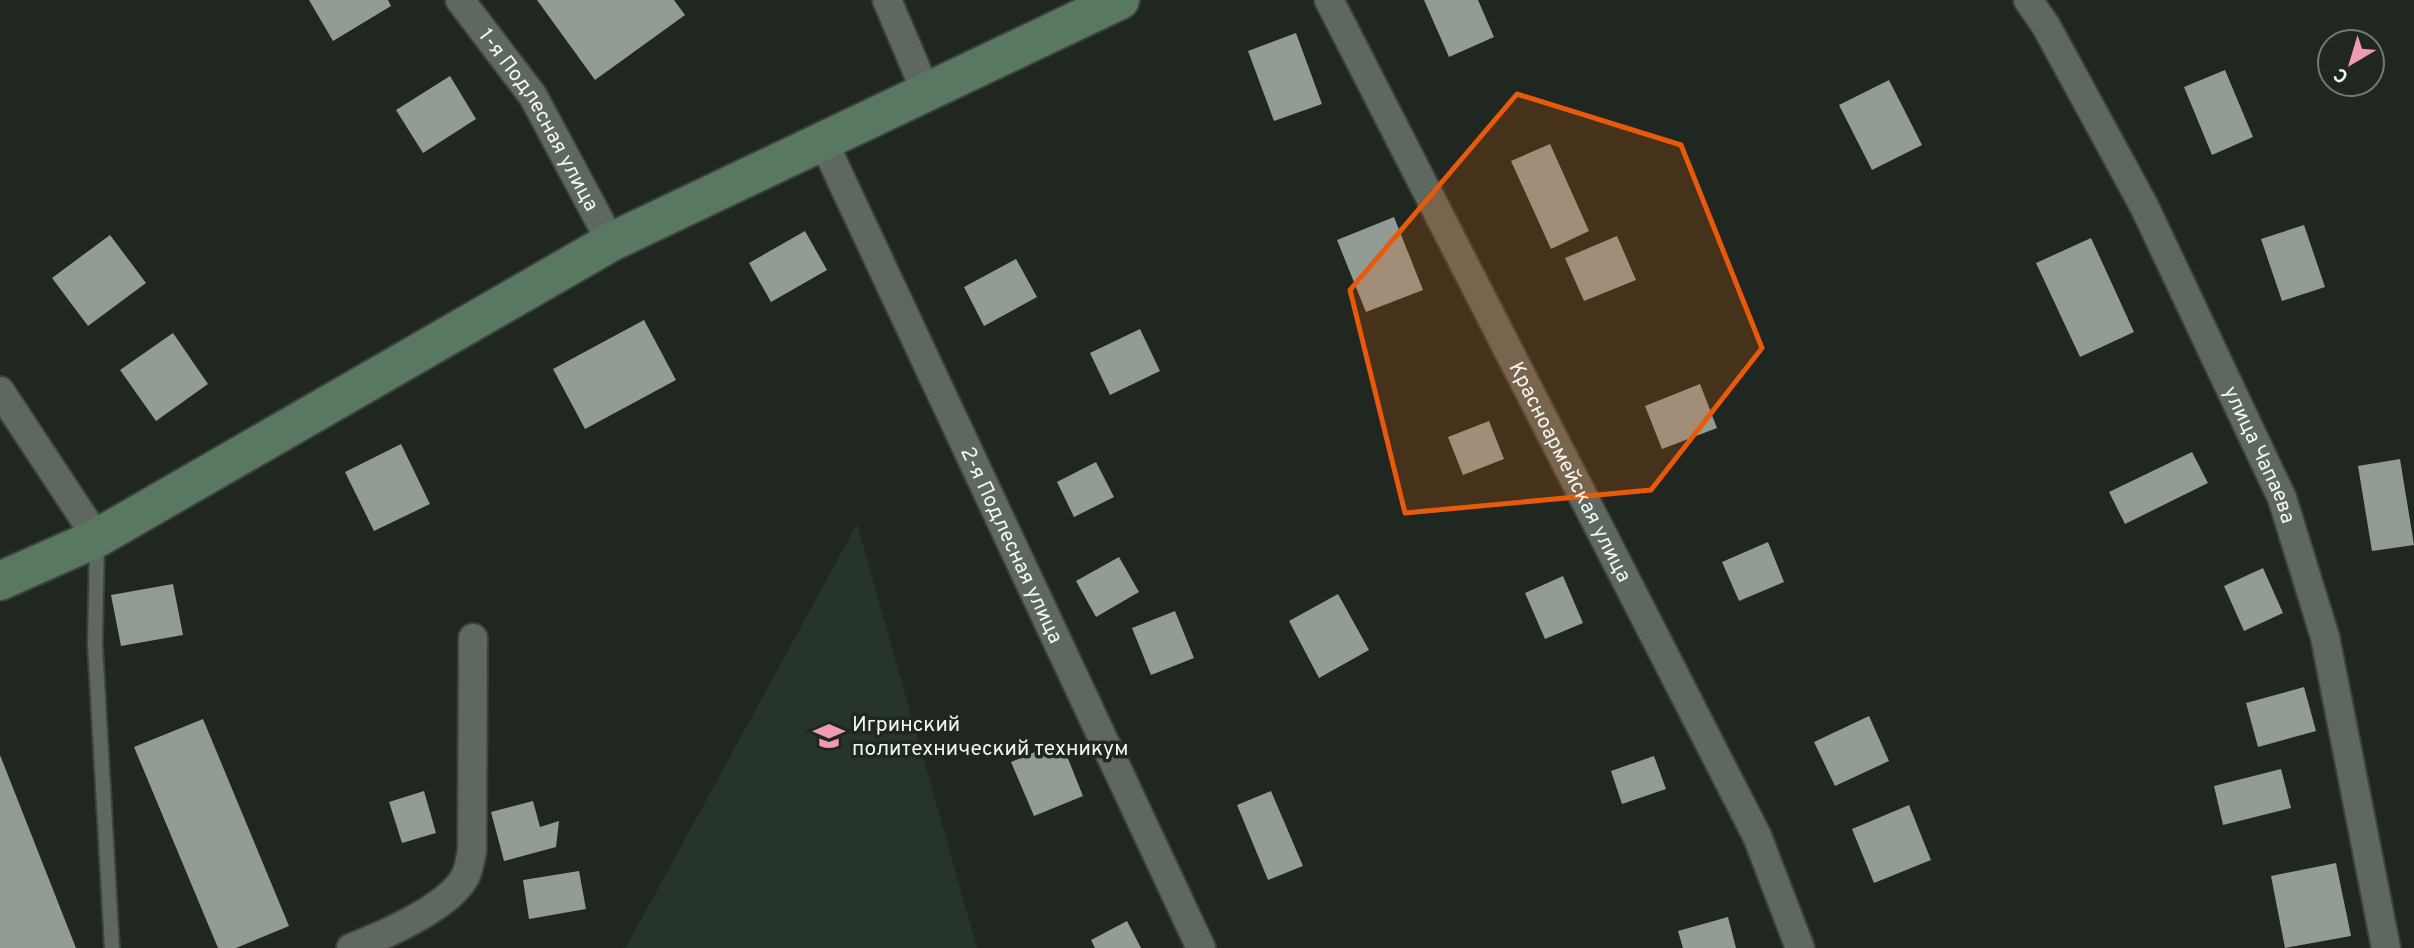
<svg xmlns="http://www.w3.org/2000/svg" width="2414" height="948" viewBox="0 0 2414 948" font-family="Overpass,sans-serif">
<rect width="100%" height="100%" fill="#1f2720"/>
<!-- built -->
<path fill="#27342a" d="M857,524L977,948H622L626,947Z"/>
<!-- building -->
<g fill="#929b94">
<path d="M309,0H388L391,6L333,41Z"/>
<path d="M537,0H674L685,15L595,80Z"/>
<path d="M1424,0H1478L1494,37L1449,57Z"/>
<path d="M1296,33L1322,104L1274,121L1248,51Z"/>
<path d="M2225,70L2253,137L2212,155L2184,87Z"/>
<path d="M450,76L476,119L423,153L396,110Z"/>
<path d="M1889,80L1922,145L1872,170L1839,105Z"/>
<path d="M1550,144L1589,231L1551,249L1511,161Z"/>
<path d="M1394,217L1423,290L1366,312L1337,240Z"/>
<path d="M2304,225L2325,287L2282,301L2261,239Z"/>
<path d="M805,231L827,270L771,302L749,263Z"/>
<path d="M110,235L146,283L88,326L52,278Z"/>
<path d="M1617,236L1636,280L1584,301L1565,258Z"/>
<path d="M2091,238L2134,332L2080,357L2036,263Z"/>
<path d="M1016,259L1037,297L984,326L964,287Z"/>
<path d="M644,320L676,380L585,429L553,369Z"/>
<path d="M1140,329L1160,371L1110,395L1090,353Z"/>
<path d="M173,333L208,384L156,421L120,370Z"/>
<path d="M1700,384L1717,428L1662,449L1645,406Z"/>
<path d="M1489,421L1504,459L1463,475L1448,437Z"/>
<path d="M401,444L430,504L374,531L345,472Z"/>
<path d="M2192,452L2208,483L2125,524L2109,492Z"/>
<path d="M2400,459L2414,545L2372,551L2358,466Z"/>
<path d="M1096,462L1114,497L1074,517L1057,482Z"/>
<path d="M1768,542L1784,582L1739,601L1722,562Z"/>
<path d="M1119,557L1139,592L1096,617L1076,581Z"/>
<path d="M2263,568L2283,613L2244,631L2224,586Z"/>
<path d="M1563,576L1583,623L1545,639L1525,593Z"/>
<path d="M173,584L183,635L121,646L111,595Z"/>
<path d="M1338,594L1369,650L1319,678L1289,621Z"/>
<path d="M1175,611L1194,658L1151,675L1132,628Z"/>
<path d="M2304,687L2316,731L2258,747L2246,703Z"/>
<path d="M1869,716L1889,761L1835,786L1814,742Z"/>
<path d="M203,719L289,926L236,948H218L134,747Z"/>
<path d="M1061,741L1083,796L1034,816L1011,762Z"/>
<path d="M0,755L76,948H0Z"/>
<path d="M1654,756L1666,789L1622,804L1611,771Z"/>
<path d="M2281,769L2291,808L2223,825L2214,786Z"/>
<path d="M424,791L436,833L402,843L389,802Z"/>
<path d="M1271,791L1303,866L1268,880L1237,805Z"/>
<path d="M533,801L540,827L559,821L556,847L504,861L491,812Z"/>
<path d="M1909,805L1931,860L1874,883L1852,829Z"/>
<path d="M2336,863L2351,936L2285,948L2271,876Z"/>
<path d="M579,871L586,909L529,919L523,880Z"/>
<path d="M1728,917L1736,948H1683L1678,931Z"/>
<path d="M1127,921L1141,948H1095L1091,940Z"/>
</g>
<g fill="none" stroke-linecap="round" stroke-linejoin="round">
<!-- lane casing -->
<g stroke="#3c423d" stroke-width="18">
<path id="lane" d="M97,540L95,644L112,948"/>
</g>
<!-- street casing -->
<g stroke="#3c423d" stroke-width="32">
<g id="street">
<path id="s1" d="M460,0L533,96L611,242"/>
<path d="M887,0L926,92"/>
<path id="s2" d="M1329,0L1757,836L1800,948"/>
<path id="s3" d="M2028,0L2046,26L2144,206L2282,498L2325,637L2386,948"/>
<path id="s4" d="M823,141L1201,948"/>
<path d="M0,391L97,538"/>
<path d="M351,948C382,936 448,908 465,877C469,870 470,859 472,851L473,638"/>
</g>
</g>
<!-- secondary casing -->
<g stroke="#3c423d" stroke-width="42">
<path id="secondary" d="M0,581L97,538L611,242L1120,0"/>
</g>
<!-- lane -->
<use href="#lane" stroke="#5e6760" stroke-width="14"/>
<!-- street -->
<use href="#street" stroke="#5e6760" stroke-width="28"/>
<!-- secondary -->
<use href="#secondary" stroke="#597861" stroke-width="38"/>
</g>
<!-- marked area -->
<path fill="#e8590c" fill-opacity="0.2" stroke="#e8590c" stroke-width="5" stroke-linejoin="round" d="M1517,94L1681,145L1762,348L1651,490L1405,513L1350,290Z"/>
<!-- icons -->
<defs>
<g id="university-bare" transform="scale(2.415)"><path d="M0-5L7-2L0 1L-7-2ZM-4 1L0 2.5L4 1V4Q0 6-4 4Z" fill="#f09ab4" stroke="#1f2720" stroke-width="2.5" paint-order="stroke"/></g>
</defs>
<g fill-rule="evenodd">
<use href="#university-bare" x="829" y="736"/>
</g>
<g text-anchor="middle" stroke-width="7" stroke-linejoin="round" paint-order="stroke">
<!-- street labels -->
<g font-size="21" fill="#f1f6f2" stroke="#1f2720">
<text dy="7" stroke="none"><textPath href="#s1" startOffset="144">1-я Подлесная улица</textPath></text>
<text dy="7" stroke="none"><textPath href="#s3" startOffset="511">улица Чапаева</textPath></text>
<text dy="7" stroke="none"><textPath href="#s2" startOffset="530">Красноармейская улица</textPath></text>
<text dy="7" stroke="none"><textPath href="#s4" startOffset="446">2-я Подлесная улица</textPath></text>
</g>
<!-- poi labels -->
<g font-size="21" fill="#f1f6f2" stroke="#1f2720" text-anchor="start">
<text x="852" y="731">Игринский<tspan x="852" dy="24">политехнический техникум</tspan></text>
</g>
</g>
<!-- north arrow -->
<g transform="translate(2351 63) rotate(218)"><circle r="33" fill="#1f2720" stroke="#737a74" stroke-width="2"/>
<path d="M0-5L12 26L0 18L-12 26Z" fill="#f09ab4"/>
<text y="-10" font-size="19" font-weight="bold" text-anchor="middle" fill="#f1f6f2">С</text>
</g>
</svg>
